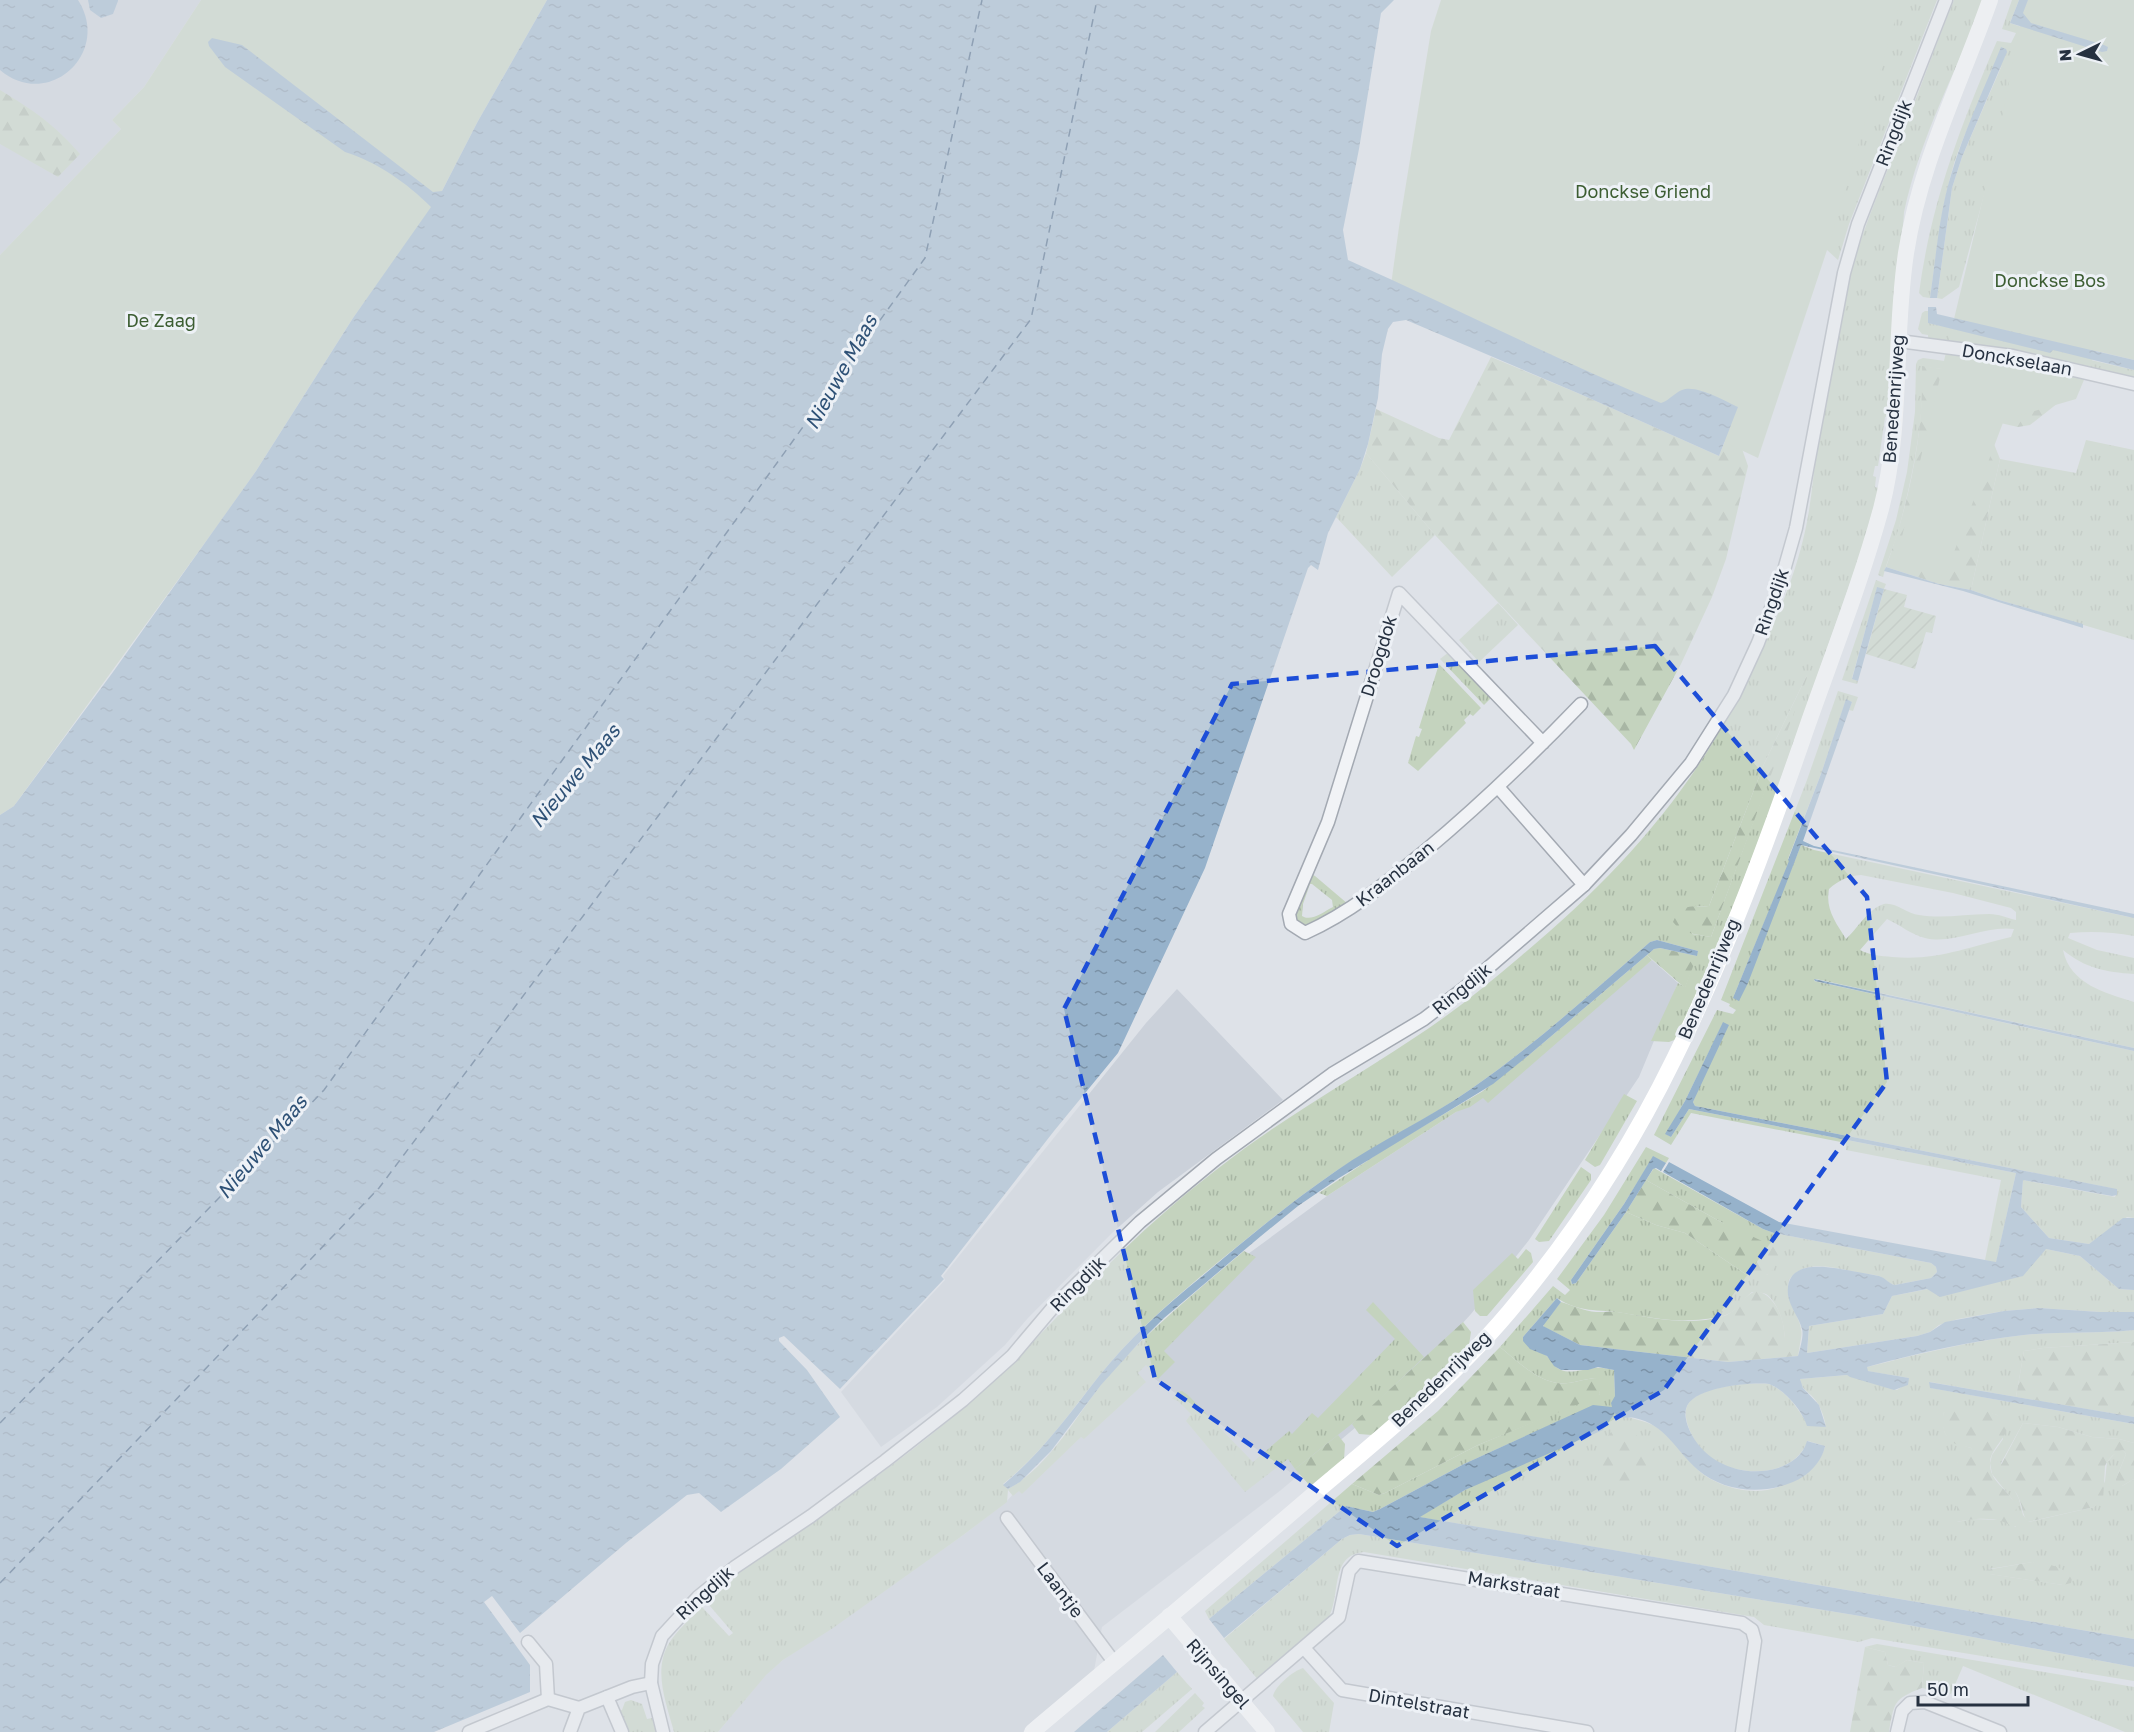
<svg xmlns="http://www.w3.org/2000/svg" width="2134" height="1732" viewBox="0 0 2134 1732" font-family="'Golos Text',sans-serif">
<defs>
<pattern id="grass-tufts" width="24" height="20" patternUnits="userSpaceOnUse" patternTransform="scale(1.5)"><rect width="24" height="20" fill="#c4d3be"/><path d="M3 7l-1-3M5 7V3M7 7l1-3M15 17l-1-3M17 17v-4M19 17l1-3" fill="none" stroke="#a8b6a4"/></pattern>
<pattern id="forest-firs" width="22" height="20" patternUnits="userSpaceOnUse" patternTransform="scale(1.5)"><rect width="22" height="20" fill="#c4d3be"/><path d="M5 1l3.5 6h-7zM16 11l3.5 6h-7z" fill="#a8b6a4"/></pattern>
<pattern id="garden-furrows" width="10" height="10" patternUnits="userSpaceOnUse" patternTransform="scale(1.5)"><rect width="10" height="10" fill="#c4d3be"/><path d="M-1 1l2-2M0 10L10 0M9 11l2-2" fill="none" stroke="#a8b6a4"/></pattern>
<pattern id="water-ripples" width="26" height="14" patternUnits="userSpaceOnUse" patternTransform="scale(1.5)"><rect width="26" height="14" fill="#96b2cb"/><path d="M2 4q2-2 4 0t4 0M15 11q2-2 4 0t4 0" fill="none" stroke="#7a91a6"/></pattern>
</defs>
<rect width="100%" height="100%" fill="#dee2e8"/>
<!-- built -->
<g fill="#cbd1da">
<path d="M0,0H201L144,87L112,120L121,129L0,255Z"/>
<path d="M1652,960L1678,983L1639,1077L1529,1240L1471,1314L1405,1386L1281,1490L1102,1627L1094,1671L1023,1732H718L766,1674L783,1660L962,1536L1006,1502L1134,1359L1192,1301L1248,1254L1327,1196L1456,1112L1491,1093Z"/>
<path d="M1177,989L1283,1100L1158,1192L1112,1233L1028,1318L1005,1345L937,1407L881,1447L841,1392L945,1280L943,1276L1146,1023Z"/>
</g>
<!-- grass -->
<g fill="url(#grass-tufts)" fill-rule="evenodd">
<path d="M1895,0H1937L1849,224L1838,260L1827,250L1826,237Z"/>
<path d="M1954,0H1986C1956,69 1920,138 1904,212L1889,416L1885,417L1878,466H1875L1873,476L1876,477L1875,487L1879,488L1862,549L1766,821L1728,920L1677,1039L1669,1042L1651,1041L1678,983L1685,987L1698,951L1657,940L1650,942C1592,992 1535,1045 1471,1089C1428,1119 1380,1142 1336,1171C1288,1204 1244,1241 1200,1277C1164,1307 1128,1340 1099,1376C1068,1415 1043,1452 1003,1484L1008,1489C1055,1463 1079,1408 1114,1369C1154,1326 1199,1289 1244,1251L1256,1257L1164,1351L1175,1362L1158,1379L1146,1365L1138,1373L1146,1382L1084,1439L1081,1437L1022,1494L1019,1491L1013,1496L1008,1490L1007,1502L962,1536L833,1628L783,1660L766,1675L718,1732H674C667,1705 653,1672 668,1645C676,1631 691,1618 702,1607L729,1636L733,1633L704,1599C737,1572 773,1549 808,1525C863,1487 919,1447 969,1403C1018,1361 1059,1313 1105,1268C1140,1233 1177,1200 1216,1170C1278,1121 1346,1083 1411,1040C1450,1015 1486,986 1521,956C1606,885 1681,806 1733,707C1760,654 1789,598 1803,540C1811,509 1813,477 1817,446C1825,390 1834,333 1849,279C1865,220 1890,166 1912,109C1926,73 1939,36 1954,0ZM1807,675L1711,937L1692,934L1697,906H1709L1764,764Z"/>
<path d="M2012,0H2019L2010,23L2042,34L1989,177L1959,287L1942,299L1937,298L1952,188L1962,157L2002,65C1980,100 1960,138 1950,178C1940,217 1936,258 1930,298L1923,297L1919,293C1931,203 1961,124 1997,41L2011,43L2016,33L2002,29Z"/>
<path d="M1925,311H1928L1929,323L2134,370V378L1928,339V335L1922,334L1918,329L1922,313Z"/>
<path d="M1923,358L1952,362L1951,370L1923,367C1924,421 1913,476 1899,528C1895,545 1887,560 1883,577L1878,575L1896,520L1907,472L1915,412L1916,364L1918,360Z"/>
<path d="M2086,440L2134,450V640L1999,600L1971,590L2000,459L2076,473Z"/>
<path d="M1366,453L1435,535L1392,577L1336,517L1360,469Z"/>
<path d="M1876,580L1886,584L1884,589L1877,588L1852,678L1858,681L1857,684L1842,680Z"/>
<path d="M1498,603L1518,625L1479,662L1459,640Z"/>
<path d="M1449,652L1492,697L1484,705L1440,659Z"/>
<path d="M1439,664L1481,708L1473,716L1470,714L1464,720L1466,723L1418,771L1408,763L1416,736L1419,737L1422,729L1419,728Z"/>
<path d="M1838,691L1858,697L1853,711L1849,710L1852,702L1846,700L1821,774L1788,859L1790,860L1733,998L1780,897L1801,845L1814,850L2134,918V936C2113,932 2091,931 2070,933L2068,938L2097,950L2134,958V974C2105,972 2085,968 2063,950C2070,984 2105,993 2134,1002V1048L1816,979L1814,981L2134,1051V1218L2127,1217L2089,1244L2049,1238L2021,1207L2023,1180L2115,1197L2117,1192L2111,1188L1695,1106L1693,1102L1723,1023L1685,1101L1666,1134L1671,1137L1689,1109L2016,1173L1996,1263L1985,1260L2001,1180L1846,1150V1143L1691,1113L1671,1145L1654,1135L1717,1010L1733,1014L1736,1010L1729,1006L1730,1004L1721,1000L1807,780ZM1861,875L1953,893L2011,908L2016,912V920C2007,918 1999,914 1989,914C1965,914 1943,919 1919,915C1907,914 1896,902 1884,904C1869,908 1857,929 1846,939C1836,923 1825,909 1829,889C1839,880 1848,876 1861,875ZM1887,919C1900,925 1912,935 1925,938C1953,945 1985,925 2014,929L2011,937C1967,947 1938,961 1892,957C1881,956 1869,955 1860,950Z"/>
<path d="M1309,873L1315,876L1348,904C1330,915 1304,942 1293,912ZM1310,884H1312L1332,900L1333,907C1323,912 1311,922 1302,916L1303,904Z"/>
<path d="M1647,955L1652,960L1488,1103L1483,1098L1470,1107L1456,1112L1327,1196L1319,1193L1388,1147L1483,1091L1529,1055Z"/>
<path d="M1624,1094L1637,1101L1600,1165L1595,1167L1585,1160Z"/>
<path d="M1646,1147L1669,1158L1666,1163L1653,1157L1624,1204L1571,1280L1572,1284L1576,1283L1626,1212L1656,1225L1685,1233L1747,1275H1767L1778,1258L1721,1222L1646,1180L1654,1168L1763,1229L1774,1233L1931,1263L1936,1267L1937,1272L1931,1278L1895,1285C1889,1284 1888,1281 1883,1278C1877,1274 1867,1274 1860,1273C1838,1269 1805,1257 1789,1280C1784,1305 1805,1319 1801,1338H1784C1786,1326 1777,1301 1766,1294C1762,1292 1757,1293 1752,1292C1743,1299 1738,1310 1728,1314C1721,1318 1713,1318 1705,1319C1673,1323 1654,1318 1623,1313C1598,1309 1579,1313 1557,1298L1523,1337C1528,1349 1533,1348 1544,1354C1551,1358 1553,1367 1561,1370C1571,1374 1585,1369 1595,1368C1601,1367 1608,1369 1614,1370L1615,1396L1613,1408L1593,1406L1464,1464L1380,1509L1373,1512L1346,1506L1209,1619L1205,1611L1352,1484L1379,1495L1385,1493L1478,1445L1600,1394L1595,1378C1584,1379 1568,1385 1557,1383C1536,1380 1516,1360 1500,1347L1553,1286L1565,1295L1570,1290L1557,1279L1604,1215Z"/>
<path d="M1581,1167L1591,1174V1180L1549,1241L1539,1242L1535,1239Z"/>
<path d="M1526,1249L1531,1253L1533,1262L1487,1316H1480L1475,1311L1473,1290L1512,1253L1518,1259Z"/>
<path d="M2046,1249L2080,1256L2119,1289L2134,1290V1312H2100L2039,1308L2004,1311L1958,1319L1939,1325L1930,1332L1917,1336L1807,1353L1809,1326L1883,1314L1892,1296L1928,1289Z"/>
<path d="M1373,1302L1424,1357L1363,1415L1295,1469L1288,1459L1245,1492L1186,1421L1191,1414L1178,1401L1172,1399L1177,1392L1182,1391L1188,1395L1253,1462L1289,1431L1292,1434L1312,1413L1318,1418L1395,1339L1366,1310Z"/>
<path d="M2134,1330V1342L2043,1348L2024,1351L2016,1397L1930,1382L1931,1388L2134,1424V1443L2119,1439L2092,1437L2058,1427L2023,1423L2001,1463L2019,1499L2023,1515L2029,1522L2094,1507L2105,1481L2107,1462L2118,1450H2123L2126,1454L2116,1479L2122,1486L2134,1479V1639L1419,1517L1465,1490L1615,1413C1629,1419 1644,1419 1658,1428C1673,1438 1683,1455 1696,1468C1715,1487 1753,1497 1778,1487C1785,1485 1792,1479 1798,1475C1810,1467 1822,1461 1825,1446L1808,1441C1801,1456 1792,1463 1778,1468C1754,1476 1717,1469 1700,1449C1696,1445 1694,1438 1691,1433C1687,1425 1684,1414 1687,1406C1696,1386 1750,1382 1769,1384C1785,1390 1798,1408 1806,1422L1826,1427C1824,1415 1820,1404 1811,1395C1805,1390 1801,1387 1800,1379L1847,1375L1897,1390L1906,1384L1909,1378L1867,1371V1367C1919,1354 1970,1341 2024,1335C2061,1331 2097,1334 2134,1330ZM1944,1412H1986L1997,1415L2003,1439L1992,1455L1990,1463L1992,1474L2012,1499L2016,1527L2000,1520L1972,1519L1957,1522V1463L1974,1453L1971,1448C1948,1441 1941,1438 1944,1412ZM2033,1562L2063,1585L1990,1574L1989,1569Z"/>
<path d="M1359,1534L1860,1616L2134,1667V1681L1872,1638L1859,1642L1764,1625L1754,1617L1364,1552C1330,1555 1341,1593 1329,1617L1259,1681L1224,1639L1342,1539L1350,1535Z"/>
<path d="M1877,1644L2134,1687V1732H2125L1963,1666L1951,1694L1922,1688L1924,1663L1907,1660L1896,1667L1888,1665L1885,1652L1865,1647Z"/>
<path d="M1303,1668L1334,1703L1329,1732H1303L1273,1696C1275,1686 1293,1671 1303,1668Z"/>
<path d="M1177,1672L1192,1689L1142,1732H1107Z"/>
<path d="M1195,1693L1204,1703L1202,1706L1205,1708L1179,1732H1155Z"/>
<path d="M631,1700L642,1704L647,1719L652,1718L656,1732H627L619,1711L622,1710L625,1702Z"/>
</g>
<!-- forest -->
<g fill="url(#forest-firs)">
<path d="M0,90C34,111 53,123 80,154L58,177L0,144Z"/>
<path d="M1491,357L1580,394L1719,456L1738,408L1741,446L1748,466L1726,559L1712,597L1681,664L1634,750L1631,744L1435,535L1366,453L1376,409L1439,438L1449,440Z"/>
<path d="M1922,366L1950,370H1996L2080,390L2058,403L2030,425L2018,427L1996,422L1988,429L2000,459L1971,590L1939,584L1886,567C1909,503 1924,434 1922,366Z"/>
<path d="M1811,667L1711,937C1697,935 1681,933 1673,922C1681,903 1691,907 1709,906L1764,764Z"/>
<path d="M1660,948L1697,956L1685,988L1647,955L1654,949Z"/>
<path d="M1646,1180L1721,1222L1773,1246L1779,1253C1777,1271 1765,1282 1747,1275L1685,1233L1656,1225L1626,1212Z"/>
<path d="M1757,1291C1775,1295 1786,1321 1784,1338H1801L1798,1356L1728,1362L1580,1345L1544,1327L1543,1324L1561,1302C1572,1305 1584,1311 1596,1312C1605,1312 1615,1311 1624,1313C1657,1319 1691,1326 1724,1316C1739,1311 1743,1294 1757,1291Z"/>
<path d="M1463,1322L1471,1332L1469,1345L1439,1376L1372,1435L1359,1434L1352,1424Z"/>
<path d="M2134,1342V1417L2016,1397L2024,1351L2043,1348Z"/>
<path d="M1500,1347C1516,1360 1536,1380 1557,1383C1568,1385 1584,1379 1595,1378L1598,1380L1600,1394L1596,1397L1478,1445L1385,1493L1379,1495L1352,1484L1438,1411Z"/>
<path d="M1954,1405C1971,1407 1994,1410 2008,1422C2008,1439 1989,1449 1990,1464C1990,1480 2004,1487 2012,1499C2017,1506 2018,1517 2019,1526C2011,1528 2008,1523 2001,1521C1989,1517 1969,1519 1957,1522V1463C1960,1457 1968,1457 1973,1453L1971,1448C1965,1446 1957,1446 1952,1442C1941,1434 1940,1417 1947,1406Z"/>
<path d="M2023,1423L2058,1427L2092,1437L2119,1439L2134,1443V1479L2122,1486H2116V1479L2126,1454L2123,1450C2116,1451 2108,1459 2105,1466L2103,1501L2094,1507L2028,1522C2022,1515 2023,1507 2019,1499C2015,1487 2003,1481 1999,1469Z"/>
<path d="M1617,1426L1654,1444L1655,1460L1647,1471L1636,1481L1612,1483L1601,1479L1597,1467L1601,1450L1599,1445Z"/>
<path d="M1338,1435L1345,1444L1344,1460L1311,1487L1295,1469Z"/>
<path d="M2032,1562C2046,1563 2063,1566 2072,1578L2071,1583L2063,1585L1989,1574L1986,1570Z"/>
<path d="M1865,1647L1885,1652L1888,1665L1895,1667L1907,1660L1924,1663L1922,1688C1893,1699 1894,1703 1889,1732H1850Z"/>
</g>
<!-- park -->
<g fill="#c4d3be">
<path d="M201,0H547L478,121L442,191L424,219L353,318L256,471L220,522L14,806L0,815V255L121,129L112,120L144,87Z"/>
<path d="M1441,0H1901L1831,238L1758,458L1391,285L1399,227L1431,31Z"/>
<path d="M2025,0H2134V360L2096,351L2076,399L2004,420L1945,576L1895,566L2002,118Z"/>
</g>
<!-- garden -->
<path fill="url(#garden-furrows)" d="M1884,589L1907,595L1904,607L1936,616L1932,633L1926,632L1915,669L1866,654Z"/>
<!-- water -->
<g fill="url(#water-ripples)">
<path d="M0,0H78C112,53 48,111 0,70Z"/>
<path d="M88,0H118V1L113,14L101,18L90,10Z"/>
<path d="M547,0H1394L1381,13L1359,149L1343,230L1348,260C1453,307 1555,359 1661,403C1670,400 1674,393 1682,390C1696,384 1725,401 1738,407L1719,456L1580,394L1406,320L1393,322L1388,329L1382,354L1378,398L1368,444L1360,469L1328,533L1318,570L1311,565L1308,568L1205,868L1118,1053L1054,1131L941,1276L944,1279L840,1389L784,1336L779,1338V1341L807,1370L840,1417L781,1469L721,1512L699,1493L687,1495L626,1543L520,1633L492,1596L484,1602L530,1665V1692L434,1732H0V815L14,806L113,672L256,471L353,318L431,207C407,183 377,162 345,152L225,67L209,46L208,42L212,38L242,45L433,192L442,191L478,121Z"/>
<path d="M2019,0H2028L2023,13L2031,23L2104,45L2108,47L2107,51L2102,52L2010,23Z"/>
<path d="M2001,47L2006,49L2007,52L1962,157L1952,188L1937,298H1930C1936,257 1939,214 1951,175C1964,131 1984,89 2001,47Z"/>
<path d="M1928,307H1936L1937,314L2134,360V370L2053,350L2050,353L1928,323Z"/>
<path d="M1886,567L1939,584L1971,590L1999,600L2083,624V628L1963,591L1884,571Z"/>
<path d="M1877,587L1884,589L1858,681L1852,679Z"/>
<path d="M1846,699L1852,702L1803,841L1814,846L2134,914V918L1801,845L1748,983L1739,1001L1733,998L1789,861L1788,860L1821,774Z"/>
<path d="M1657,940L1698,951L1697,956L1660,948L1654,949L1529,1055L1493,1084L1339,1178L1298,1206L1261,1236L1164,1318L1137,1345L1101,1385L1051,1451L1020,1482L1008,1489L1003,1485C1042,1452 1068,1416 1099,1376C1128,1340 1164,1307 1200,1278C1244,1241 1288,1204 1336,1171C1379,1141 1428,1119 1471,1089C1535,1045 1592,992 1650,942Z"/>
<path d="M1814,979L2134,1048V1051L1815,981Z"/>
<path d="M1723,1022L1729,1025L1693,1102L1695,1106L2117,1189V1195L2112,1196L2023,1180L2021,1207L2049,1238L2089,1244L2123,1218H2134V1290L2119,1289L2080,1256L2046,1249L2023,1276L1940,1297L1927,1289L1892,1296L1883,1314L1809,1326L1807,1353L1917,1336L1930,1332L1945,1322L2004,1311L2039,1308L2100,1312H2134V1330C2097,1334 2061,1331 2024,1335C1971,1341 1918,1353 1867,1367L1868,1371L1909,1378L1908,1385L1894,1390L1850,1377L1847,1375L1800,1379L1803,1388L1819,1405L1826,1427L1807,1426C1802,1410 1785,1390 1769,1384C1751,1382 1691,1387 1686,1409C1684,1417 1688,1428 1692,1435C1708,1465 1746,1478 1778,1468C1792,1463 1803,1455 1807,1441L1825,1446C1822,1462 1808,1476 1793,1482C1762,1495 1724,1492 1698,1470C1677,1452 1665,1424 1635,1418C1630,1417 1623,1418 1617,1418L1615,1413L1603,1430L1465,1490L1420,1517L2134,1639V1667L1860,1616L1359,1534L1350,1535L1342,1539L1224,1638L1209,1619L1346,1506L1373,1512L1380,1509L1464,1464L1593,1405L1612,1407L1611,1403L1615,1396L1614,1370L1598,1367L1588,1370H1561L1554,1366L1547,1356L1530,1349L1523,1341V1337L1557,1298L1561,1302L1543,1326L1580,1345L1728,1362L1798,1356C1800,1349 1804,1335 1802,1329C1799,1317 1790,1308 1788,1295C1784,1257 1830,1267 1852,1271C1861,1273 1871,1274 1879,1276C1886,1278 1889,1284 1895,1285L1931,1278L1937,1272L1936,1267L1931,1263L1774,1233L1763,1229L1663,1172L1669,1162L1779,1222L1996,1262L2016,1173L1689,1109L1671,1137L1665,1134L1685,1101Z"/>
<path d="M1653,1156L1666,1163L1661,1171L1656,1168L1653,1169L1626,1212L1576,1283L1572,1284L1571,1280L1624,1204Z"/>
<path d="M1929,1382L2134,1417V1424L1930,1388Z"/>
<path d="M1163,1655L1177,1672L1107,1732H1074Z"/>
</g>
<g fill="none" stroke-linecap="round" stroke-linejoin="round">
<!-- ferry -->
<g stroke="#2e5176" stroke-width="1.5" stroke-dasharray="8 6" stroke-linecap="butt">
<path d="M0,1423L324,1090L925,258L982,0"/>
<path d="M0,1583L379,1188L1031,319L1097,0"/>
</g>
<!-- street casing -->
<g stroke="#a3a9b2" stroke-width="15">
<g id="street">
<path d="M1899,341L2013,356L2134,384"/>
<path d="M1543,743L1399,593L1328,822L1289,914L1291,924L1305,933C1351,912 1386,883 1425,851C1480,805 1531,756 1581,704"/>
<path d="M1498,787L1584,885"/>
<path d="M1007,1518L1114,1662"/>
<path d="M528,1642L546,1664L548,1699"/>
<path d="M1304,1648L1342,1690L1587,1732"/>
<path d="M607,1697L622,1732"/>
<path d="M469,1732L548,1699L579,1708"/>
<path d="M570,1732L579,1708L632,1687L651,1683"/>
<path d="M663,1732L651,1683L652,1664L662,1636L698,1597L735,1567L811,1516L885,1461L963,1400L1012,1356L1055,1305L1140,1222L1216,1159L1332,1074L1424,1019L1467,986L1584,885L1631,835L1691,763L1734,695L1758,643L1780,584L1796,528L1844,273L1858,224L1946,0"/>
<path d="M1205,1732L1339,1617L1349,1571L1358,1561L1742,1623L1752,1630L1755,1641L1742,1732"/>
<path d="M1897,1732L1902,1711L1910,1703L1925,1702L2000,1732"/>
</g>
</g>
<!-- street -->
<use href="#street" stroke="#f1f3f6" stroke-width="12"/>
<!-- secondary -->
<g stroke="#fff" stroke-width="16">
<path d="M1169,1616L1267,1732"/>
<path d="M1032,1732C1127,1652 1222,1573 1316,1492C1386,1433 1460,1373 1518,1301C1579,1227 1632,1145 1674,1059C1727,952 1769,837 1808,724C1833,653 1861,582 1881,509C1903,425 1893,339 1906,253C1920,163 1960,85 1990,0"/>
</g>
</g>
<!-- marked area -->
<path d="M0 0H2134V1732H0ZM1655,646L1867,897L1887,1082L1664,1390L1397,1546L1155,1379L1064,1009L1232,684Z" fill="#dee2e8" fill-opacity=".55" fill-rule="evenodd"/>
<path fill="none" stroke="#1d4ed8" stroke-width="4.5" stroke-dasharray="12 8" stroke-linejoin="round" d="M1655,646L1867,897L1887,1082L1664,1390L1397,1546L1155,1379L1064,1009L1232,684Z"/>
<g text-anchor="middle" stroke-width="6" stroke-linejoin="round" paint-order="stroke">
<!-- street labels -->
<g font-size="18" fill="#263140" stroke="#edf1f6">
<text transform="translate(1894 133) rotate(-69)" y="6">Ringdijk</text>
<text transform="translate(2017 360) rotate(10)" y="6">Donckselaan</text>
<text transform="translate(1894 399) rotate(-86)" y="6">Benedenrijweg</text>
<text transform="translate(1772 602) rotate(-71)" y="6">Ringdijk</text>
<text transform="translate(1379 656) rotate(-73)" y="6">Droogdok</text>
<text transform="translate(1395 874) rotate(-38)" y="6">Kraanbaan</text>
<text transform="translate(1709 979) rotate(-67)" y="6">Benedenrijweg</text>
<text transform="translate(1462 989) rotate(-39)" y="6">Ringdijk</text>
<text transform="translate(1078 1284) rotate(-45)" y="6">Ringdijk</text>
<text transform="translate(1441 1379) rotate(-44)" y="6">Benedenrijweg</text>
<text transform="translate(1514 1585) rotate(9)" y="6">Markstraat</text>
<text transform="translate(1060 1590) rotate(53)" y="6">Laantje</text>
<text transform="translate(705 1593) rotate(-42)" y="6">Ringdijk</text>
<text transform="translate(1218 1674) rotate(49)" y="6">Rijnsingel</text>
<text transform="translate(1419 1704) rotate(10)" y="6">Dintelstraat</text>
</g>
<!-- park labels -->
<g font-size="18" fill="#3c5d32" stroke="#edf1f6">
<text x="1643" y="198">Donckse Griend</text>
<text x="2050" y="287">Donckse Bos</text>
<text x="161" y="327">De Zaag</text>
</g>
<!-- water labels -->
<g font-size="20" font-style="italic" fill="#2e5176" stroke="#edf1f6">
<text transform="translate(841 372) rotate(-61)" y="7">Nieuwe Maas</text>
<text transform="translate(575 776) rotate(-50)" y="7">Nieuwe Maas</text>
<text transform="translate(262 1147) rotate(-50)" y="7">Nieuwe Maas</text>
</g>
</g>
<!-- north arrow -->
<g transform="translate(2080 54) rotate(265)" stroke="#edf1f6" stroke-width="4.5" paint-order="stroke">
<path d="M0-4.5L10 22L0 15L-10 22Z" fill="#263140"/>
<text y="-9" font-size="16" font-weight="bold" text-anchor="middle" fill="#263140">N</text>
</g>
<!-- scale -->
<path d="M1918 1696v9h110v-9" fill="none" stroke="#263140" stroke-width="3"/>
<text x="1927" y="1696" font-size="18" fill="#263140" stroke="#edf1f6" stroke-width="4.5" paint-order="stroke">50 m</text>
</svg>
